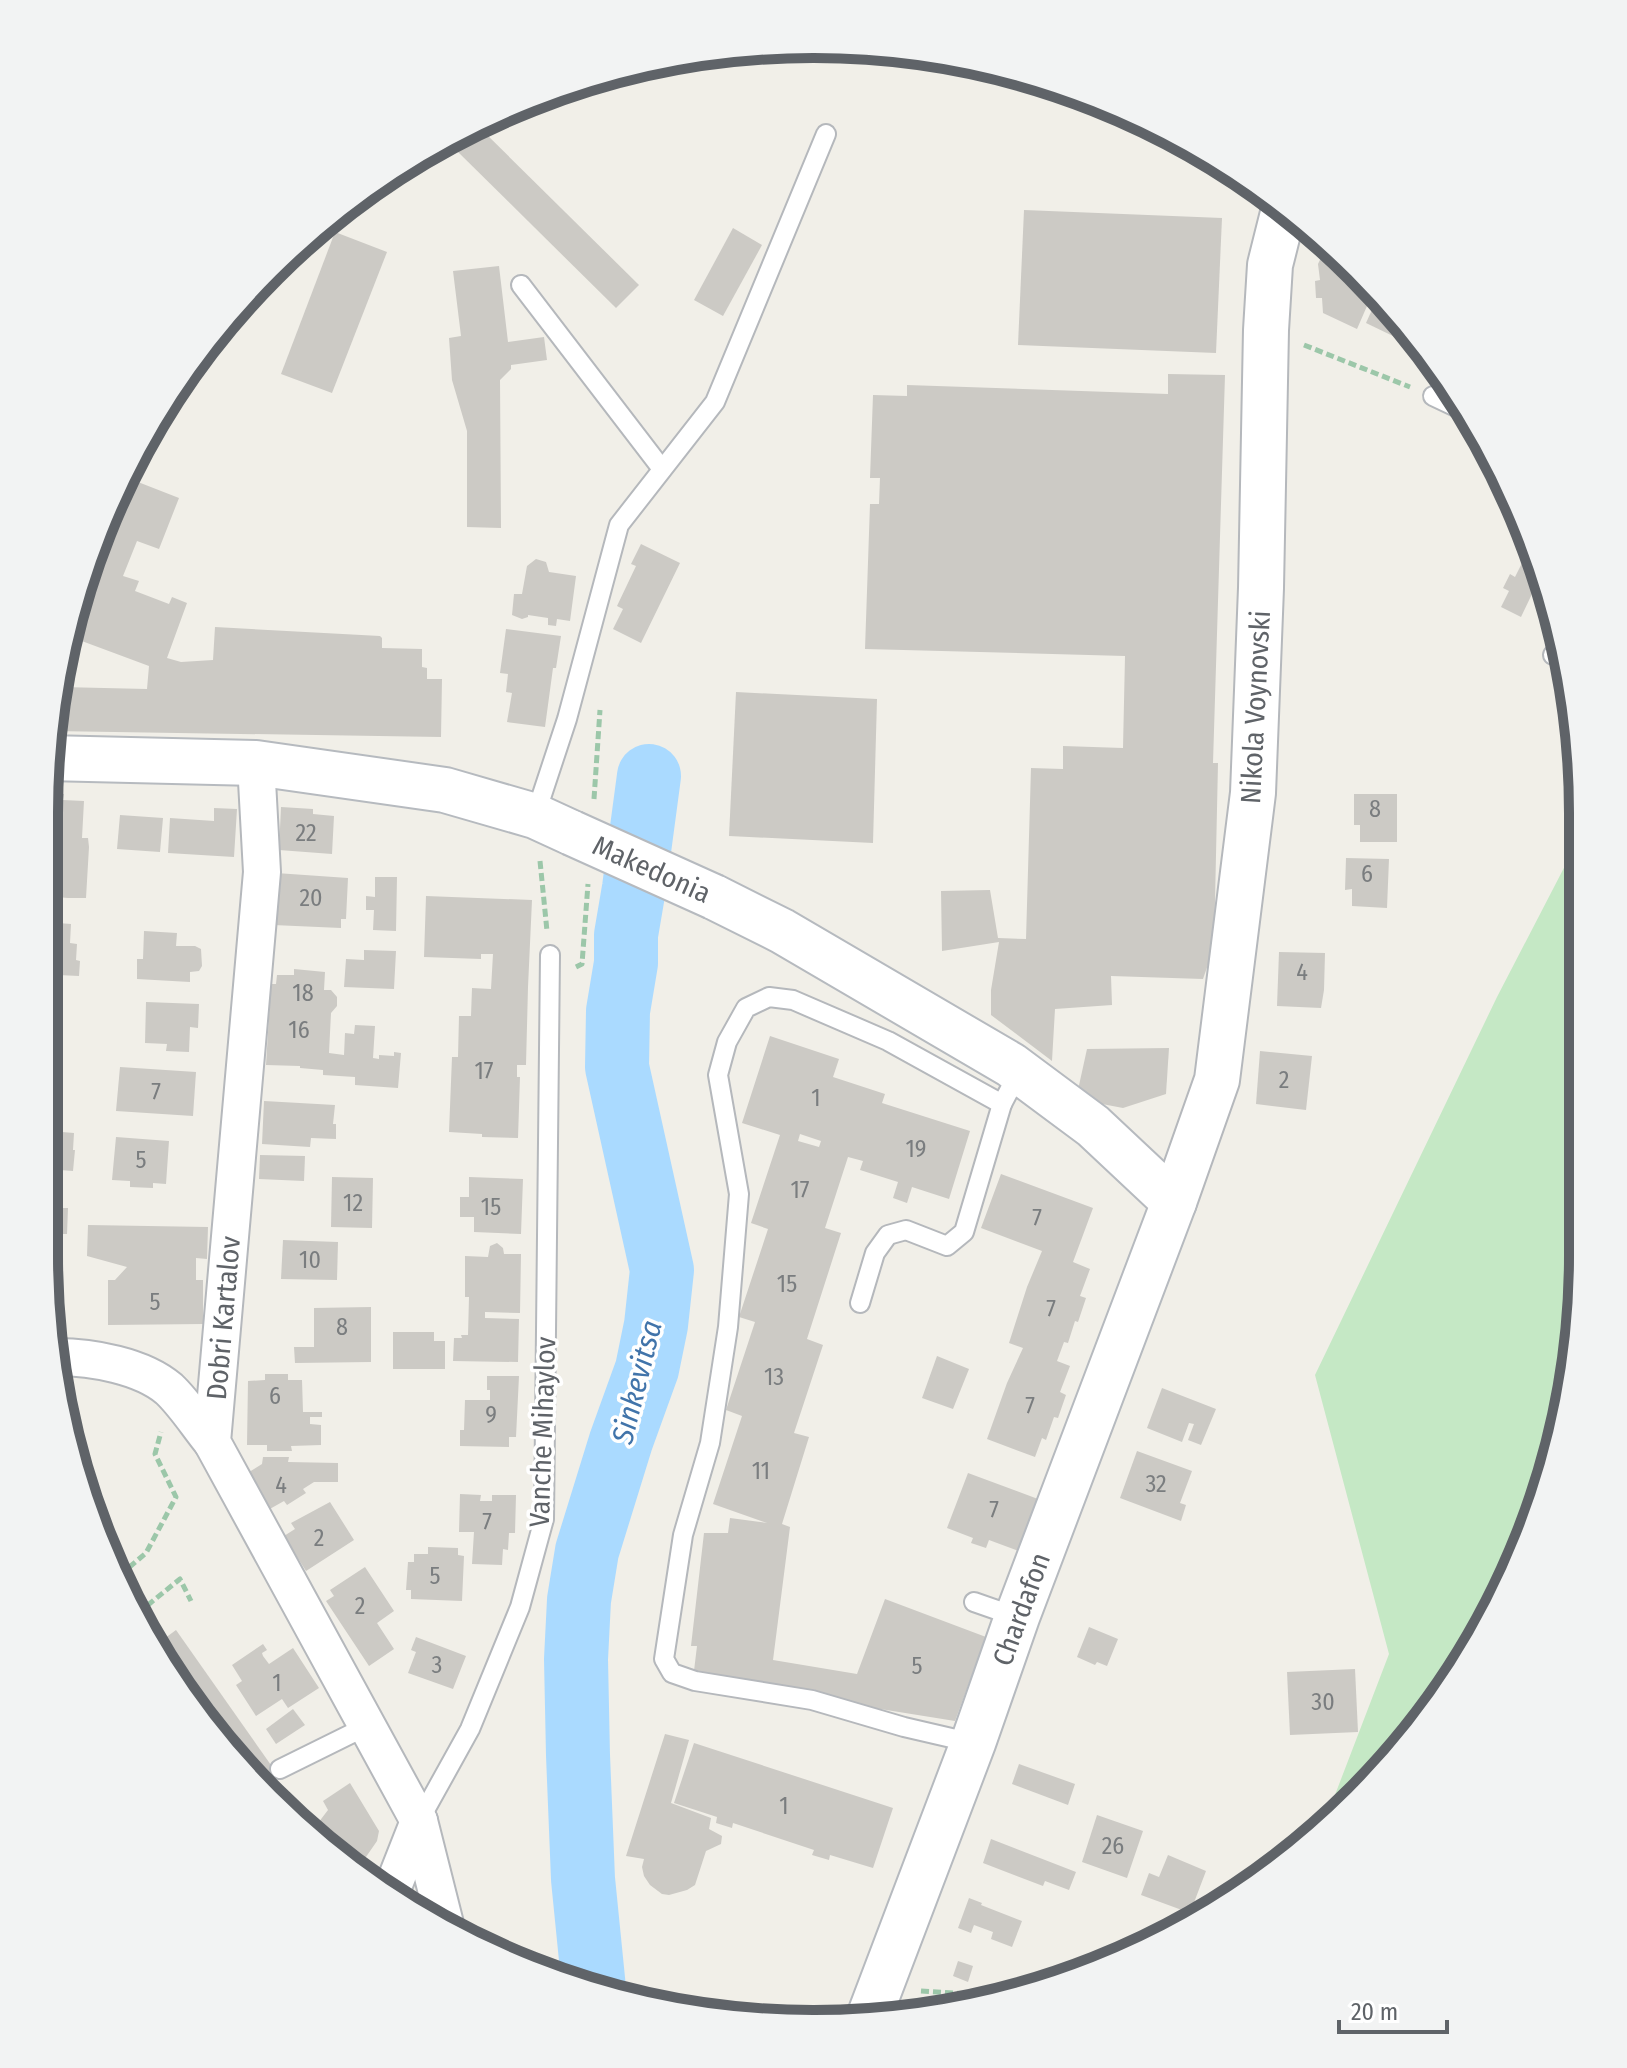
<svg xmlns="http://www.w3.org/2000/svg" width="1627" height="2068" viewBox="0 0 1627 2068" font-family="'Fira Sans Condensed',sans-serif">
<rect width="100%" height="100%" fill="#f1efe8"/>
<!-- green -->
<path fill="#c5e8c5" d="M1582,833L1583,1255L1568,1404L1524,1549L1424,1723L1320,1834L1389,1654L1315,1375L1497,997Z"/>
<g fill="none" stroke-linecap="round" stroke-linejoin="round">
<!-- river -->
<path stroke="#aadaff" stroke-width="64" d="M594,1989L583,1879L578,1755L576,1659L579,1600L587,1551L621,1441L647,1369L656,1325L662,1270L617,1067L618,1011L626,963V935L634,888L649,776"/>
</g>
<!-- building -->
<g fill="#cccac5" fill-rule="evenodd">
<path d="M480,128L639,285L616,308L457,151Z"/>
<path d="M1024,210L1222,218L1216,353L1018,345Z"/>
<path d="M733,228L762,245L723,316L694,300Z"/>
<path d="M335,232L387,252L332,393L281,374Z"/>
<path d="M1327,245L1374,290L1357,329L1323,313L1322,298H1316L1315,281L1320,280L1318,264Z"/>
<path d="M499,266L508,342L544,337L547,360L511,365V369L500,380L501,528L467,527V431L452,380L449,338L461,336L453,271Z"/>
<path d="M1379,294L1392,306L1424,351L1366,323Z"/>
<path d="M1168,374L1225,375L1213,763H1218L1214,947L1203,979L1111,976L1112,1005L1055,1009L1052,1061L991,1015V990L999,942L942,951L941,891L990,890L998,938L1026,939L1031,768L1063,769V746L1123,748L1125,656L865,649L870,504H879L880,478H870L873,395L907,396V385L1168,394Z"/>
<path d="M129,469L141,473L138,482L179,498L159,549L137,541L123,576L139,581L135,591L169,604L172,597L187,603L167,658L181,662L213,660L215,627L380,636L382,638V648L422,649V667L427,668V679H442L441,737L52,731L61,687L147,689L149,666L71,637L85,566Z"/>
<path d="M641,544L680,563L641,643L613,629L623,609L617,606L636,566L631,564Z"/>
<path d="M536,559L546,562L549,572L576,576L570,621L557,619L556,626L548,625V618L528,615V617L522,619L512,615L514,594H522L527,566Z"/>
<path d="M1524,559L1536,565L1541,575L1521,617L1501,607L1509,591L1503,588L1510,574L1515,577Z"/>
<path d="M506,629L561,636L556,668H553L545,727L507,722L512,693L506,692L508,674L500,673Z"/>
<path d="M736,692L877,699L873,843L729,836Z"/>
<path d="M46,793L64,794L63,800L84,801L82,838H88L89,847L86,898H68L45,896Z"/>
<path d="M1354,794H1397V842H1360V825H1354Z"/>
<path d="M281,807L313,809V814L334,816L332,854L279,850Z"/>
<path d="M214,808L237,809L234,857L168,853L170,818L214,821Z"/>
<path d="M120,815L163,818L160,852L117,849Z"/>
<path d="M1346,858L1389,859L1387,908L1352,906V889L1345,890Z"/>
<path d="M276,873L348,878L346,919H341V928L273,925Z"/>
<path d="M375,877H397L396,931L373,930L374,910H366V896L375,897Z"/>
<path d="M426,896L532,900L528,987L526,1065H517V1077H520L518,1138L482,1137V1134L449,1132L452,1057H458L459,1016H471L472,988L491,989L493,954H481V959L424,957Z"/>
<path d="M45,922L71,924L70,943L77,944L76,960L80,961L79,976L58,975V972L45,971Z"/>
<path d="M144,931L177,933L176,946H195L201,949L202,966L199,971L190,972V982L137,979V959H143Z"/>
<path d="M364,950L396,951L394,989L344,987L346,959L364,960Z"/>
<path d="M1279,952L1325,953L1324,990L1321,1008L1277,1006Z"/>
<path d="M294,969L325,972L324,990H331L337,997V1006L331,1013L329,1053L344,1055L345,1033L354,1034L355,1025L375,1026L373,1058L379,1059V1055L394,1056V1052L401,1053L398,1088L355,1085V1077L323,1075V1070L300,1068V1066L266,1065L271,984H276L277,975H294Z"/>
<path d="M146,1002L199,1004L198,1028L190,1027L189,1052L166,1051L167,1044L145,1043Z"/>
<path d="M45,1015H57L56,1032H60L59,1045L45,1044Z"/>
<path d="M770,1036L839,1059L833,1077L885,1094L882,1103L970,1131L949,1199L912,1187L907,1203L893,1198L898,1182L860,1170L863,1161L848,1157L825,1228L841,1233L807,1339L823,1345L794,1433L809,1437L782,1524L790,1527L773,1660L857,1674L885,1599L986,1637L955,1721L693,1679L697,1646H691L704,1533H728L730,1518L767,1523L713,1504L742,1416L726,1410L755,1322L739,1317L768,1229L751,1223L780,1135L742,1123ZM800,1134L821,1141L819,1147L798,1141Z"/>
<path d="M1169,1048L1166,1094L1123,1108L1076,1099L1087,1049Z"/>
<path d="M1260,1051L1312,1056L1306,1110L1256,1104Z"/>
<path d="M120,1067L196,1072L193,1116L116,1111Z"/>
<path d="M264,1101L335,1105L333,1124H336V1139L311,1138L310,1147L262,1144Z"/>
<path d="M44,1126L51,1127L50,1131L74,1133L73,1150H75L73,1171L47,1169L46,1177H44Z"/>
<path d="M116,1137L169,1141L166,1184L153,1183V1188L130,1187V1181L112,1180Z"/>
<path d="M260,1155L305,1156L304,1181L259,1179Z"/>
<path d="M1001,1174L1093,1208L1073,1262L1090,1269L1080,1296L1086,1298L1078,1322L1075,1321L1068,1343L1064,1342L1057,1361L1070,1366L1060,1392L1066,1395L1058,1418L1054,1417L1046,1440L1042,1438L1035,1457L987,1439L1007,1383L1023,1348L1009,1343L1027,1287L1042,1251L981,1228Z"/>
<path d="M332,1177L373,1178L372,1228L331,1227Z"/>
<path d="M469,1177L523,1179L521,1234L474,1232V1217H460V1197H469Z"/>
<path d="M44,1208H68L67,1234H62L59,1324H53L44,1254Z"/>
<path d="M88,1225L208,1227L207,1259L196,1258V1280H203V1324L108,1325V1280H115L127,1267L87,1256Z"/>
<path d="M283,1240L338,1242L337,1280L281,1279Z"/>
<path d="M497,1243L503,1248L504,1254H521L520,1313L485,1312V1318L519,1319L518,1362L453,1361L454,1338H462L461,1335H468L469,1297H465V1256L488,1257L490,1246Z"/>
<path d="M371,1307V1362L295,1363L294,1347H314V1308Z"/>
<path d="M393,1332H434V1341H445V1369H393Z"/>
<path d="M937,1356L969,1369L953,1409L922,1398Z"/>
<path d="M265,1374H288V1380H302L303,1412H322V1417H310V1424L321,1425V1445L291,1446L292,1451H267V1445H247L248,1381L265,1380Z"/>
<path d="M487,1376H519L516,1437H509V1447L460,1446V1430H464L465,1400H490V1390H487Z"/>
<path d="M1162,1388L1216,1409L1201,1445L1188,1440L1194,1424L1189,1423L1182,1442L1147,1428Z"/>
<path d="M1137,1451L1192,1471L1180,1503L1186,1505L1181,1521L1120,1498Z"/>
<path d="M263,1457H289L288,1462L338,1463V1482H314L303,1489L306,1493L287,1505L284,1501L268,1510L246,1474L262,1464Z"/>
<path d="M968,1473L1038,1499L1019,1551L989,1540L986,1548L971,1543L973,1538L947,1528Z"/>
<path d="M460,1494L481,1495L480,1501H492V1495H516L515,1533H509L508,1550L503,1549L502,1565L472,1564L474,1532H459Z"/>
<path d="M330,1502L354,1540L306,1571L284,1536L295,1529L291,1523Z"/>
<path d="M428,1547L458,1548V1555L464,1556L462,1601L411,1599V1590H406L408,1562H414V1554H428Z"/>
<path d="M365,1567L394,1611L377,1623L394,1649L369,1666L326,1601L334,1596L330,1590Z"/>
<path d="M1089,1627L1118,1639L1107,1666L1097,1662L1095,1665L1077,1657Z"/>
<path d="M176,1630L278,1775L260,1787L153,1647Z"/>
<path d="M416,1637L466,1656L453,1689L408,1673L416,1652L411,1650Z"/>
<path d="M263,1644L267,1650L262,1653L263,1656L269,1664L293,1648L319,1688L288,1708L282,1699L256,1716L236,1685L242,1681L232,1665Z"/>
<path d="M1355,1669L1358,1732L1290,1735L1287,1672Z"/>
<path d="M293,1709L305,1725L276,1744L266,1729Z"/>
<path d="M665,1734L689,1740L671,1803L711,1818L709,1829L722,1836L721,1844L706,1851L695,1885L687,1890L669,1895L662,1894L650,1885L644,1876L642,1867L644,1859L626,1856Z"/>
<path d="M694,1743L893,1808L873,1868L830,1855L829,1860L812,1855L814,1850L733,1823L732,1828L716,1823L717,1817L674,1803Z"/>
<path d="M1019,1764L1075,1784L1068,1805L1012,1784Z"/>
<path d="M350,1783L379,1831L377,1841L359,1867L312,1831L328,1810L323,1801Z"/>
<path d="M1097,1815L1143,1831L1127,1878L1082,1862Z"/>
<path d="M991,1839L1076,1872L1069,1890L1045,1881L1043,1886L983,1863Z"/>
<path d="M1168,1855L1206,1871L1190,1913L1141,1895L1149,1873L1159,1877Z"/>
<path d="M969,1898L982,1903L981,1905L1022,1921L1012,1947L991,1939L993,1932L974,1925L971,1933L958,1928Z"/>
<path d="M958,1961L973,1966L968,1982L953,1976Z"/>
</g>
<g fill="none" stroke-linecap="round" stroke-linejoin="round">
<!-- service casing -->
<g stroke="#b5b8bc" stroke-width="22">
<g id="service">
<path d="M521,285L662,469"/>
<path d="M1433,396L1469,413"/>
<path d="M1553,655L1562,647"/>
<path d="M535,816L567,719L619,525L715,402L826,134"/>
<path d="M860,1303L875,1253L888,1235L906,1230L947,1246L964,1232L1002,1104"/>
<path d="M974,1602L1017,1617"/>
<path d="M973,1743L904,1727L812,1700L695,1681L672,1673L664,1659L683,1535L710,1443L728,1327L739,1194L718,1075L727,1042L746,1008L769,997L793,1000L888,1041L1002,1104L1011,1087V1067"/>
<path d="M280,1769L367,1726"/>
<path d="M419,1821L470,1729L520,1607L544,1519L550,955"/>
</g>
</g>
<!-- minor casing -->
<g stroke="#b5b8bc" stroke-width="40">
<g id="minor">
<path d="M256,763L262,872L212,1442L419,1821L446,1928"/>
<path d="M57,1357C92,1357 142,1366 169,1389C185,1404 198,1425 212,1442"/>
<path d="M391,1892L419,1821"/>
</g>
</g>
<!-- tertiary casing -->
<g stroke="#b5b8bc" stroke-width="48">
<path id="tertiary" d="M1174,1202L1217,1080L1253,793L1261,588L1266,330L1270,265L1285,205"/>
</g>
<!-- secondary casing -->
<g stroke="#b6babf" stroke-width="48">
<g id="secondary">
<path d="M47,758L256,763L445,790L535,816L572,833"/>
<path d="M714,897L782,931L1011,1065L1093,1126L1174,1202L1017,1617L973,1743L869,2017"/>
</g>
</g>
<!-- path -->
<g stroke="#9cc7a9" stroke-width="5" stroke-dasharray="8 4" stroke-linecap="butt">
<path d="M1304,345L1410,387"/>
<path d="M594,799L600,710"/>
<path d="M540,861L547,931"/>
<path d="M576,967L582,964L588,884"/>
<path d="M120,1575L146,1553L176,1497L155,1454L161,1432"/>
<path d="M133,1606L159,1643"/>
<path d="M138,1613L180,1579L191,1601"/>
<path d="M921,1991L1015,1997"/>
</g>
<!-- service -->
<use href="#service" stroke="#fff" stroke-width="18"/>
<!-- minor -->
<use href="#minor" stroke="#fff" stroke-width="36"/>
<!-- tertiary -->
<use href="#tertiary" stroke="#fff" stroke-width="44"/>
<!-- secondary -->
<use href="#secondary" stroke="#fff" stroke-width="44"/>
<!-- secondary-bridge casing -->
<g stroke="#b6babf" stroke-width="48" stroke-linecap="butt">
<path id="secondary-bridge" d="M572,833L714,897"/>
</g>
<!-- secondary-bridge -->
<use href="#secondary-bridge" stroke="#fff" stroke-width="44"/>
</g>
<g text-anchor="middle" stroke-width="7" stroke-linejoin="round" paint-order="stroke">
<!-- number labels -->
<g font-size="24" fill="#7a7d7f">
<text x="1375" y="817">8</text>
<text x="306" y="841">22</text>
<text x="1367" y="882">6</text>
<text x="311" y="906">20</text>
<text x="1302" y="980">4</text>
<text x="303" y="1001">18</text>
<text x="299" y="1038">16</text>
<text x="484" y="1079">17</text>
<text x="1284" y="1088">2</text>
<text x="156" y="1100">7</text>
<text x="816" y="1106">1</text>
<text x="916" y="1157">19</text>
<text x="141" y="1168">5</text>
<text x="800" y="1198">17</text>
<text x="353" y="1211">12</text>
<text x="491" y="1215">15</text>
<text x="1037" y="1226">7</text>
<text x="310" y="1268">10</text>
<text x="787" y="1292">15</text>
<text x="155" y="1310">5</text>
<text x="1051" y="1317">7</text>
<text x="342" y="1335">8</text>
<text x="774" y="1385">13</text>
<text x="275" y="1404">6</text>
<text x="1030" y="1414">7</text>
<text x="491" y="1423">9</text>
<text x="761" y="1479">11</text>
<text x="1156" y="1492">32</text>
<text x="281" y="1493">4</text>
<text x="994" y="1518">7</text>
<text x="487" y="1530">7</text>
<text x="319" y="1546">2</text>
<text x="435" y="1584">5</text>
<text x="360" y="1614">2</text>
<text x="437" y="1673">3</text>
<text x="917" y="1674">5</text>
<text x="277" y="1691">1</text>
<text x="1323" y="1710">30</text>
<text x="784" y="1814">1</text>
<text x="1113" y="1854">26</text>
</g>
<!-- street labels -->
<g font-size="28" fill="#5f6368" stroke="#fff">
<text transform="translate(1255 707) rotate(-87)" y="10">Nikola Voynovski</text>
<text transform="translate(652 869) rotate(24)" y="10">Makedonia</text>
<text transform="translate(223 1318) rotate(-85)" y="10">Dobri Kartalov</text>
<text transform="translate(542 1432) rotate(-88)" y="10">Vanche Mihaylov</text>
<text transform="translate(1021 1609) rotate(-70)" y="10">Chardafon</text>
</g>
<!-- water labels -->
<g font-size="30" font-style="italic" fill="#4174aa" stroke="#fff">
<text transform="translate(637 1382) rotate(-76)" y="10">Sinkevitsa</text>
</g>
</g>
<!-- crop -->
<path d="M0 0H1627V2068H0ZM813 58H814A755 755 0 0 1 1569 813V1255A755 755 0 0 1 814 2010H813A755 755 0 0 1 58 1255V813A755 755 0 0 1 813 58Z" fill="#f2f3f3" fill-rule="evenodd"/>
<path fill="none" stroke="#5f6368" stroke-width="10" d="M813 58H814A755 755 0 0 1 1569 813V1255A755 755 0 0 1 814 2010H813A755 755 0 0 1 58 1255V813A755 755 0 0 1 813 58Z"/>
<!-- scale -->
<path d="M1339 2020v12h108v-12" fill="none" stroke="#5f6368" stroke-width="4"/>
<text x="1351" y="2020" font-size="24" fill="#5f6368" stroke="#ffffff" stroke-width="6" paint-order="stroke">20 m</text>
</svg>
